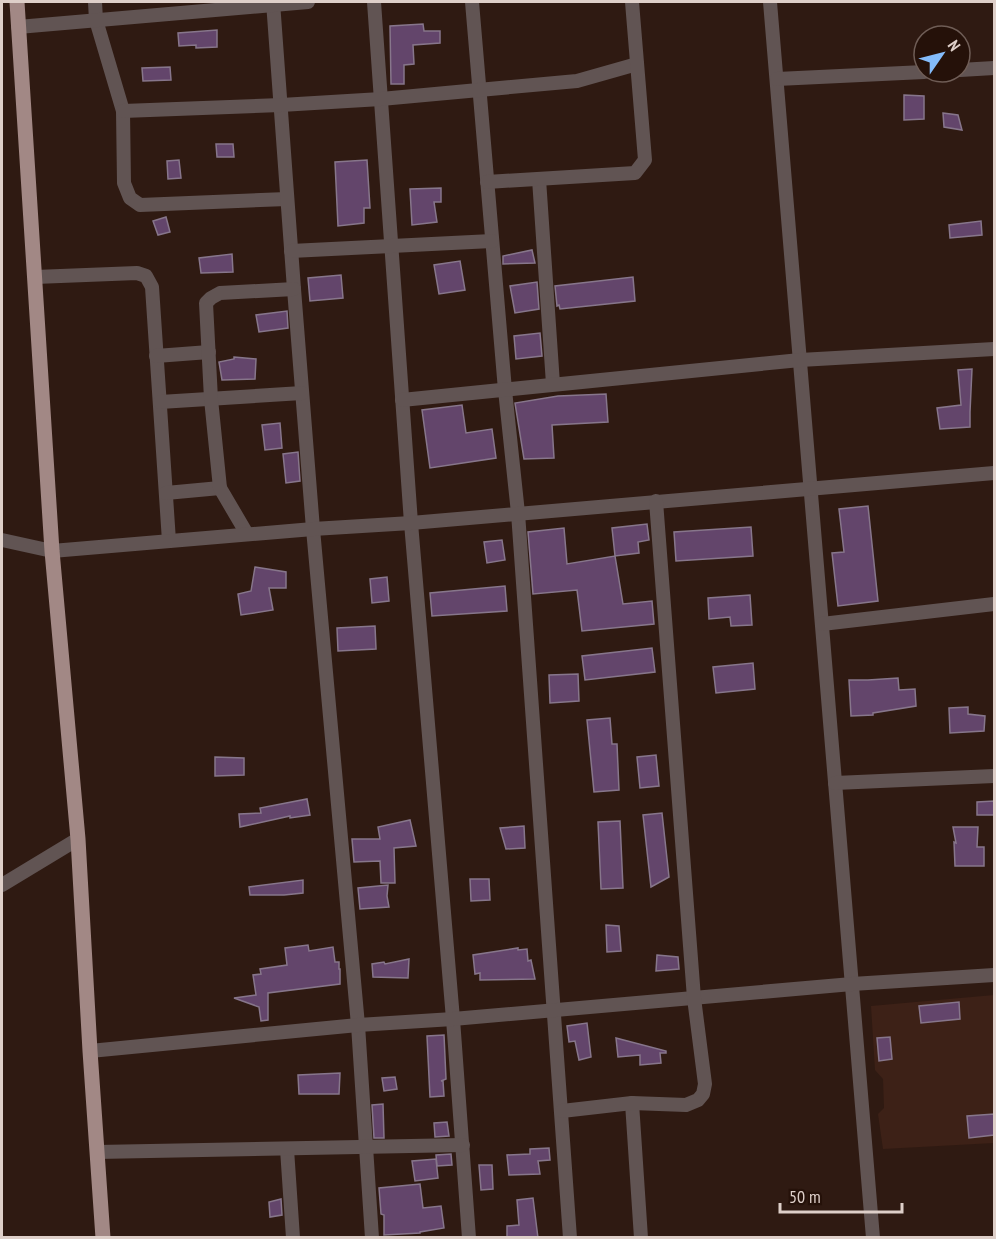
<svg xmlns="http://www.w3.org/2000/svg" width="996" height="1239" viewBox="0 0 996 1239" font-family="'PT Sans Narrow',sans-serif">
<rect width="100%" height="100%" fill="#2f1a12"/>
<!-- built -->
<path fill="#3d2117" d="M994,995V1143L883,1149L878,1114L884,1108L883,1079L875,1070L871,1006Z"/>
<!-- building -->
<g fill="#63456b" stroke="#87768b" stroke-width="1.5">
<path d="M423,24L424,31H440V43L413,45L414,64L404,65V84H391L390,26Z"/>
<path d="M217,30V47L196,48V45L179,46L178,33Z"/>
<path d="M170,67L171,80L143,81L142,68Z"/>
<path d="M904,95L924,96V119L904,120Z"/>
<path d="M943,113L958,115L962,130L944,127Z"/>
<path d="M216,144H233L234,157H217Z"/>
<path d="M179,160L181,178L168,179L167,161Z"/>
<path d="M367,160L370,208H364V223L338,226L335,162Z"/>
<path d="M441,188V202H434L437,222L412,225L410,189Z"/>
<path d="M166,217L170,232L158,235L153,221Z"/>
<path d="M981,221L982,235L950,238L949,225Z"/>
<path d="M532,250L535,263L503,264V256Z"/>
<path d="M232,254L233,272L201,273L199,258Z"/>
<path d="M460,261L465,290L439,294L434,265Z"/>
<path d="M341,275L343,298L310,301L308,278Z"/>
<path d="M633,277L635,301L560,309L559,305L557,306L555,286Z"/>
<path d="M537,282L539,309L515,313L510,286Z"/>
<path d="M287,311L288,328L259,332L256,315Z"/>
<path d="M540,333L542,356L516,359L514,336Z"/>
<path d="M234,357L256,359L255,379L222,380L219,362L234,359Z"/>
<path d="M972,369L970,412V427L940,429L937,408L961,405L958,370Z"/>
<path d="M606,394L608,422L552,425L554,458L524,459L515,403L558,396Z"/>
<path d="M462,405L466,433L492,429L496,458L430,468L422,410Z"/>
<path d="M280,423L282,448L265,450L262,425Z"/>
<path d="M298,452L300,481L286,483L283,454Z"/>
<path d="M868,506L878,601L838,606L832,553L844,552L839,509Z"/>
<path d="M647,524L649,540L638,542L639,553L615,556L612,528Z"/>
<path d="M751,527L753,556L676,561L674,532Z"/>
<path d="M564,528L567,564L615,556L623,604L652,601L654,624L582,631L577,590L533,594L528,532Z"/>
<path d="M502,540L505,560L487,563L484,542Z"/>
<path d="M255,567L286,572V588H269L273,610L241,615L238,594L251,591Z"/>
<path d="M387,577L389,601L372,603L370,579Z"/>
<path d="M505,586L507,611L432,616L430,593Z"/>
<path d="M750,595L752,625L731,626L730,617L709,619L708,598Z"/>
<path d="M375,626L376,649L338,651L337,628Z"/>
<path d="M652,648L655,672L585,680L582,656Z"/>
<path d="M753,663L755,689L716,693L713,667Z"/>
<path d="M578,674L579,701L550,703L549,675Z"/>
<path d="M898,678L899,690L915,689L916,706L873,713V715L851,716L849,680H868Z"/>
<path d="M968,707V714L985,716L984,731L950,733L949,708Z"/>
<path d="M610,718L612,744H617L619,790L594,792L587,720Z"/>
<path d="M656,755L659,786L640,788L637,757Z"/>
<path d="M215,757L244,758V775L215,776Z"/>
<path d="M307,799L310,815L290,818V816L240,827L239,814L261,813L260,808Z"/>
<path d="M994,801V815H977V802Z"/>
<path d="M662,813L669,877L651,887L643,815Z"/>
<path d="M410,820L416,846L394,848L395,883H381L380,861L354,862L352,839H380L378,827Z"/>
<path d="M620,821L623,888L601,889L598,822Z"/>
<path d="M524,826L525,848L506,849L500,828Z"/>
<path d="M953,827H978L977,847H984V866H955L954,842L956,843Z"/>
<path d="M470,879H489L490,900L471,901Z"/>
<path d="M303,880V893L284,895H250L249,887Z"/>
<path d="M388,885L387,896L389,907L360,909L358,888Z"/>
<path d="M606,925L619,926L621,951L607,952Z"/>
<path d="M308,945L309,951L333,947L335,962H339V969H340V984L268,993V1020L261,1021L259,1007L234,998L256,995L253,975L261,974L260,969L287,965L285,948Z"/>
<path d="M518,948V950L527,949L528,961L531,960L535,979L480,980V973L475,974L473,955Z"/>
<path d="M657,955L678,957L679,969L656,971Z"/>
<path d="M409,959L408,978L373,977L372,964L384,962L385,964Z"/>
<path d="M959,1002L960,1019L921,1023L919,1006Z"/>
<path d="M587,1023L591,1057L579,1060L575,1041L569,1042L567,1026Z"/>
<path d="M444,1035L446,1079L441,1081H443L444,1096L430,1097L427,1036Z"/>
<path d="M890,1037L892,1059L879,1061L877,1038Z"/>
<path d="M616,1038L666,1051V1053H660L661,1063L640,1065V1055L618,1057Z"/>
<path d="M340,1073L339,1094H299L298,1075Z"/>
<path d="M395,1077L397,1089L384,1091L382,1078Z"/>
<path d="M383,1104L384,1138H374L372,1105Z"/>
<path d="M994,1114V1135L969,1138L967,1116Z"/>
<path d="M447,1122L449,1136L435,1137L434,1123Z"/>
<path d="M549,1148L550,1160L538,1161L540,1174L509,1175L507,1155L530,1154V1149Z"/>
<path d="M451,1154L452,1165L437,1166L436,1155Z"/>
<path d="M436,1159L438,1178L415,1181L412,1161Z"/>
<path d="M479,1165H492L493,1189L481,1190Z"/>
<path d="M420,1184L423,1208L441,1206L444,1228L420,1232V1233L384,1235V1215L381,1214L379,1188Z"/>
<path d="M533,1198L538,1238H507V1226L519,1225L517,1200Z"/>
<path d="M281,1199L282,1215L270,1217L269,1202Z"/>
</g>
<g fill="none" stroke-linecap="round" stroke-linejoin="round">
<!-- minor -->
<g stroke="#615453" stroke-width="14">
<path d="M95,2L96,20L123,111L124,183L130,198L140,205L287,199"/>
<path d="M273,2L294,289L313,529L358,1025L372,1238"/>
<path d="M374,2L411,523L453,1019L469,1238"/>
<path d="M472,2L505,390L518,513L570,1238"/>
<path d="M770,2L873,1238"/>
<path d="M18,27L308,2"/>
<path d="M960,70L994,68"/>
<path d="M777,79L924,72"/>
<path d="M123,111L281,105L381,99L577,81L637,64"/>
<path d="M539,179L553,384"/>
<path d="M487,182L635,173L645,160L632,2"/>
<path d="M291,251L492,241"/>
<path d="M35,277L137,273L146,276L152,287L169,541"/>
<path d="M156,356L209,352"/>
<path d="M402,400L800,360L994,349"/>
<path d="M160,402L302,393"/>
<path d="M166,493L220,488"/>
<path d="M247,534L220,488L211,399L206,303L211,298L220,293L294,289"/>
<path d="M2,540L52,551L313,529L411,523L994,473"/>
<path d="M822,624L994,604"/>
<path d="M835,783L994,776"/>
<path d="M2,885L78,839"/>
<path d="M90,1051L358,1025L453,1019L852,984L994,975"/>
<path d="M632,1103L641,1238"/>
<path d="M562,1111L632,1103L686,1105L698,1100L703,1094L705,1084L694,998L656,501"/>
<path d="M287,1149L293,1238"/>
<path d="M97,1152L463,1145"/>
</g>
<!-- primary -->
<path stroke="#a28885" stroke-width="15" d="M17,2L52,551L78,839L90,1051L103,1238"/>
</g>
<!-- border -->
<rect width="996" height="1239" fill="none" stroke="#decfc9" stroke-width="6"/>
<!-- north arrow -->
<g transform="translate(942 54) rotate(55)"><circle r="28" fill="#251109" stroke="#6f5d56" stroke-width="1.5"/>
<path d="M0-4.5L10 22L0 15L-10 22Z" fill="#84bcfb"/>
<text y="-9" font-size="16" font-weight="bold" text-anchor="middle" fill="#decfc9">N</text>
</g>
<!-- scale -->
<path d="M780 1203v9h122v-9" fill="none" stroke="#decfc9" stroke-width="3"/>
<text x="789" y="1203" font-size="18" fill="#decfc9" stroke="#251109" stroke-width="4.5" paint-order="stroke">50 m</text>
</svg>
